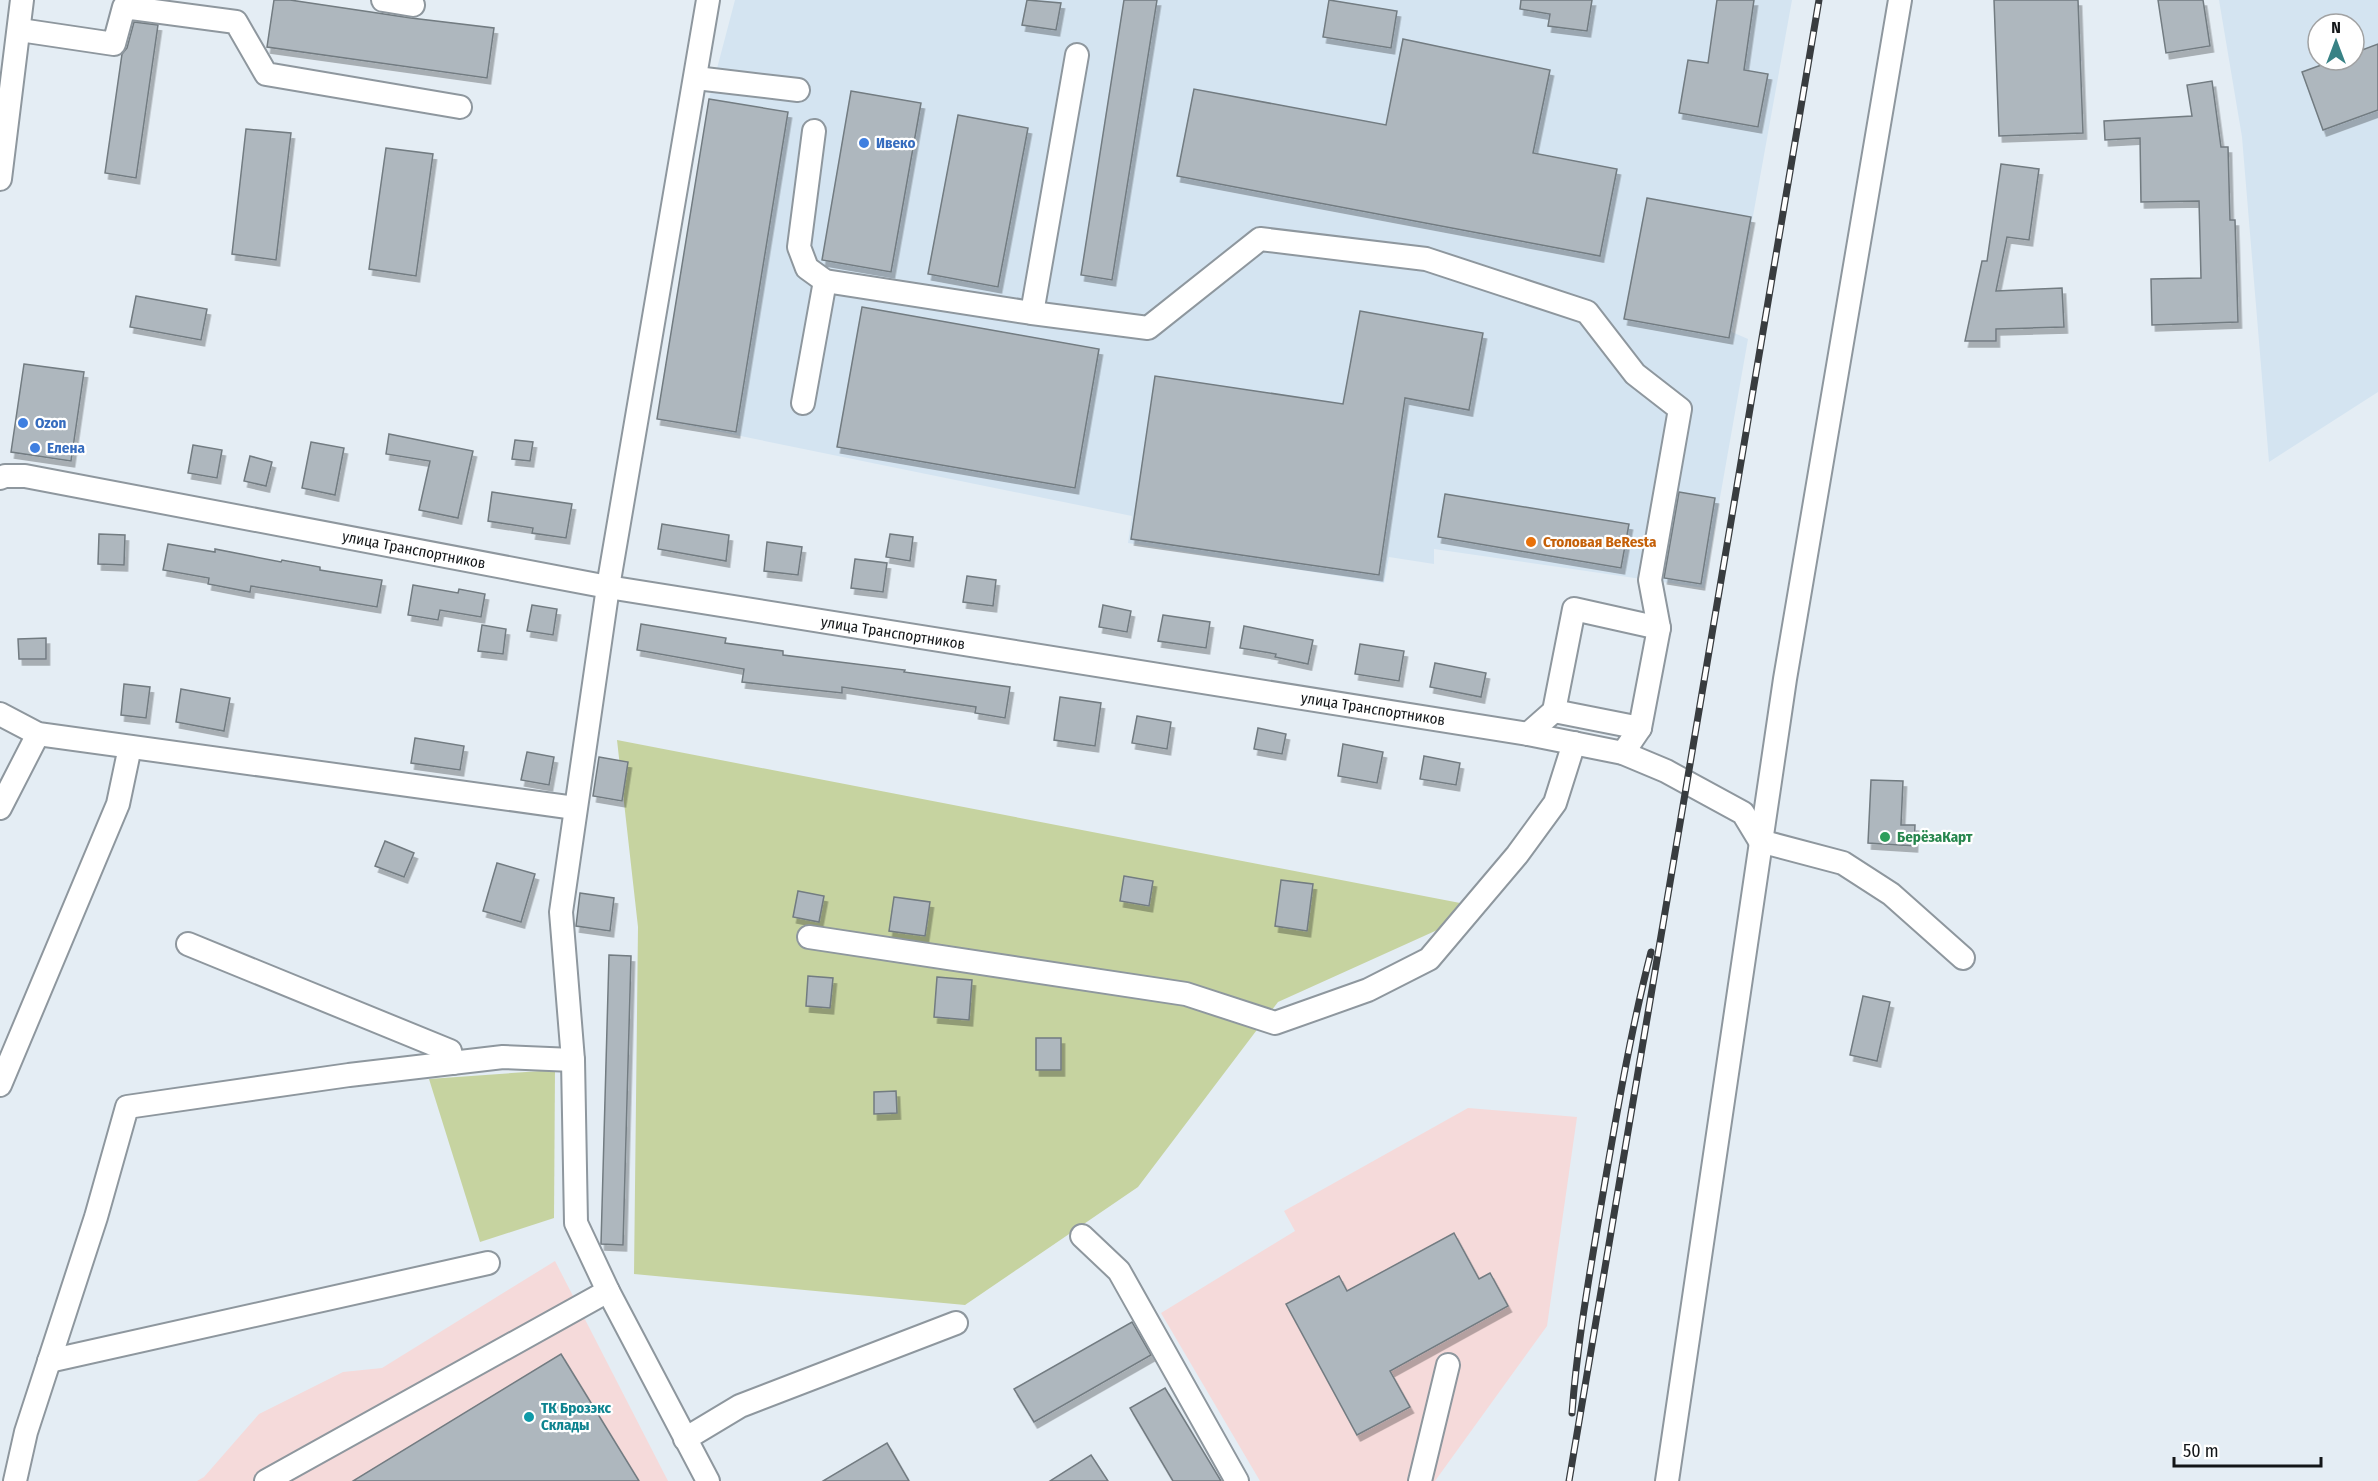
<svg xmlns="http://www.w3.org/2000/svg" width="2378" height="1481" viewBox="0 0 2378 1481" font-family="'Fira Sans Condensed',sans-serif">
<defs>
<filter id="shadow"><feDropShadow dx="3.5" dy="6" stdDeviation="0" flood-color="#0004"/></filter>
</defs>
<rect width="100%" height="100%" fill="#e4edf4"/>
<!-- commercial -->
<g fill="#f5dada">
<path d="M1468,1108L1577,1117L1547,1326L1435,1481H1260L1161,1313L1295,1231L1284,1211Z"/>
<path d="M555,1261L668,1481H197L204,1477L259,1414L343,1372L382,1368Z"/>
</g>
<!-- built -->
<g fill="#d4e4f1" fill-rule="evenodd">
<path d="M735,0H1792L1732,332L1748,339L1704,588L1434,549V564L1389,557L1384,583L1128,543L1132,516L657,419L709,99Z"/>
<path d="M2219,0H2378V392L2269,462L2242,137ZM2318,24H2354V60H2318Z"/>
</g>
<!-- green -->
<g fill="#c6d3a0">
<path d="M617,740L1486,908L1278,1002L1138,1187L965,1305L634,1274L638,927Z"/>
<path d="M555,1070L554,1218L480,1242L429,1079Z"/>
</g>
<!-- building -->
<g fill="#aeb7be" stroke="#727b81" stroke-width="1.5" filter="url(#shadow)">
<path d="M274,0H290L411,18L494,28L487,78L267,47Z"/>
<path d="M1027,0L1061,3L1056,30L1022,25Z"/>
<path d="M1124,0H1157L1112,280L1081,275Z"/>
<path d="M1329,0L1397,11L1391,48L1323,37Z"/>
<path d="M1521,0H1592L1587,31L1548,26L1550,14L1520,9Z"/>
<path d="M1717,0H1754L1744,70L1768,74L1758,127L1679,113L1688,60L1708,63Z"/>
<path d="M1994,0H2078L2083,133L1999,136Z"/>
<path d="M2158,0H2203L2210,46L2166,53Z"/>
<path d="M134,22L158,25L136,178L105,173L122,54L127,48Z"/>
<path d="M1403,39L1550,70L1533,153L1617,169L1600,256L1177,176L1194,89L1386,125Z"/>
<path d="M2378,44V110L2323,130L2302,72L2335,60H2354V53Z"/>
<path d="M2212,81L2221,147H2228L2230,220H2235L2238,322L2152,325L2151,279L2201,278L2199,201L2141,202L2140,138L2105,140L2104,121L2192,116L2187,85Z"/>
<path d="M851,91L921,103L891,272L822,260Z"/>
<path d="M709,99L788,112L736,432L657,419Z"/>
<path d="M958,115L1028,128L998,287L928,274Z"/>
<path d="M246,129L291,133L276,260L232,254Z"/>
<path d="M386,148L433,154L416,276L369,269Z"/>
<path d="M2001,164L2039,169L2029,240L2007,237L1996,291L2062,288L2064,327L1996,329V341H1965L1982,261H1987Z"/>
<path d="M1647,198L1751,217L1729,338L1624,319Z"/>
<path d="M136,296L207,309L201,340L130,327Z"/>
<path d="M862,307L1099,349L1075,488L837,447Z"/>
<path d="M1360,311L1483,333L1469,410L1405,398L1379,575L1131,539L1155,376L1343,404Z"/>
<path d="M24,364L84,372L71,461L11,452Z"/>
<path d="M389,434L473,451L458,518L419,510L430,461L386,454Z"/>
<path d="M515,440L533,442L530,461L512,459Z"/>
<path d="M311,442L344,448L335,495L302,488Z"/>
<path d="M193,445L222,450L217,478L188,473Z"/>
<path d="M250,456L272,462L266,486L244,481Z"/>
<path d="M492,492L572,504L566,538L532,533L533,528L488,521Z"/>
<path d="M1679,492L1715,498L1701,584L1664,578Z"/>
<path d="M1445,494L1629,524L1621,568L1438,537Z"/>
<path d="M662,524L729,535L726,561L658,549Z"/>
<path d="M99,534L125,535L124,565L98,564Z"/>
<path d="M890,534L913,537L910,561L886,557Z"/>
<path d="M767,542L802,547L798,575L764,571Z"/>
<path d="M168,544L215,552V549L281,562L282,560L320,567V570L382,580L377,607L251,586L250,592L208,584L209,578L163,570Z"/>
<path d="M855,559L887,563L883,592L851,588Z"/>
<path d="M967,576L996,580L993,606L963,602Z"/>
<path d="M413,585L458,593L459,589L485,594L481,617L440,610L438,620L408,615Z"/>
<path d="M532,605L557,609L553,635L527,631Z"/>
<path d="M1103,605L1131,611L1127,632L1099,627Z"/>
<path d="M1163,615L1210,622L1206,648L1158,641Z"/>
<path d="M641,624L726,638L725,643L783,651V655L905,670L904,672L1010,687L1005,718L975,713L976,707L842,687V693L742,682L744,669L637,650Z"/>
<path d="M482,625L506,629L503,654L478,651Z"/>
<path d="M1244,626L1313,640L1308,664L1275,657L1276,654L1240,648Z"/>
<path d="M46,638V659H19L18,639Z"/>
<path d="M1360,644L1404,651L1399,681L1355,674Z"/>
<path d="M1435,663L1486,673L1481,697L1430,687Z"/>
<path d="M124,684L150,687L146,718L121,715Z"/>
<path d="M181,689L230,698L224,731L176,722Z"/>
<path d="M1060,697L1101,703L1095,746L1054,740Z"/>
<path d="M1137,716L1171,722L1167,749L1132,743Z"/>
<path d="M1258,728L1286,734L1282,754L1254,749Z"/>
<path d="M415,738L464,746L460,770L411,763Z"/>
<path d="M1343,744L1383,752L1377,783L1338,776Z"/>
<path d="M527,752L554,757L549,785L521,780Z"/>
<path d="M1424,756L1460,763L1456,785L1420,779Z"/>
<path d="M599,757L628,762L622,801L593,796Z"/>
<path d="M1871,780L1903,781L1901,825H1915L1914,846L1868,843Z"/>
<path d="M385,841L414,853L404,877L375,866Z"/>
<path d="M497,863L535,874L521,922L483,911Z"/>
<path d="M1124,876L1153,881L1149,906L1120,901Z"/>
<path d="M1281,880L1313,884L1307,931L1275,926Z"/>
<path d="M798,891L824,896L819,922L793,917Z"/>
<path d="M580,893L614,898L610,931L576,926Z"/>
<path d="M894,897L930,902L925,936L889,931Z"/>
<path d="M609,955L631,956L623,1245L601,1244Z"/>
<path d="M808,976L833,978L830,1008L806,1006Z"/>
<path d="M937,977L972,980L969,1020L934,1017Z"/>
<path d="M1863,996L1890,1002L1877,1061L1850,1055Z"/>
<rect x="1036" y="1038" width="25" height="32"/>
<path d="M896,1091L897,1113L874,1114V1092Z"/>
<path d="M1454,1233L1479,1279L1490,1273L1508,1306L1390,1371L1410,1407L1357,1435L1286,1304L1339,1276L1347,1291Z"/>
<path d="M1132,1322L1151,1355L1034,1422L1014,1389Z"/>
<path d="M561,1354L639,1481H353Z"/>
<path d="M1165,1388L1221,1481H1173L1130,1408Z"/>
<path d="M887,1443L909,1481H823Z"/>
<path d="M1091,1455L1108,1481H1050Z"/>
</g>
<g fill="none" stroke-linecap="round" stroke-linejoin="round">
<!-- minor casing -->
<g stroke="#8e979e" stroke-width="26">
<g id="minor">
<path d="M383,0L413,5"/>
<path d="M20,30L114,44L124,7L236,22L266,74L460,107"/>
<path d="M1077,55L1032,313L1148,328L1260,239L1426,259L1587,312L1635,374L1680,409L1650,580L1659,628L1640,728L1623,753"/>
<path d="M696,78L798,90"/>
<path d="M814,131L799,247L807,268L825,281L1032,313"/>
<path d="M0,179L22,0"/>
<path d="M803,403L825,281"/>
<path d="M0,478L5,476H25L608,587L1528,734L1623,753L1666,771L1743,813L1760,841L1843,863L1891,894L1963,958"/>
<path d="M1554,711L1640,728"/>
<path d="M0,714L38,734L575,808"/>
<path d="M1528,734L1554,711L1574,609L1659,628"/>
<path d="M0,808L38,734"/>
<path d="M809,937L1186,994L1275,1023L1368,990L1429,959L1517,855L1555,803L1574,743"/>
<path d="M188,944L450,1051L453,1063"/>
<path d="M0,1085L118,804L130,747"/>
<path d="M1082,1236L1119,1271L1237,1481"/>
<path d="M49,1361L488,1263"/>
<path d="M685,1439L740,1406L956,1323"/>
<path d="M15,1481L26,1432L96,1217L127,1107L349,1075L503,1057L573,1060"/>
<path d="M266,1481L608,1291"/>
<path d="M708,1481L608,1291L576,1223L573,1060L561,912L608,587L708,0"/>
<path d="M1420,1481L1448,1365"/>
<path d="M1667,1481L1785,679L1900,0"/>
</g>
</g>
<!-- minor -->
<use href="#minor" stroke="#fff" stroke-width="22"/>
<!-- rail casing -->
<g stroke="#383c3f" stroke-width="7">
<g id="rail">
<path d="M1572,1413C1577,1345 1589,1278 1600,1211C1615,1124 1629,1037 1651,952"/>
<path d="M1569,1481L1819,0"/>
</g>
</g>
<!-- rail -->
<use href="#rail" stroke="#fff" stroke-width="4.5" stroke-dasharray="14" stroke-linecap="butt"/>
</g>
<!-- markers -->
<g fill="#3f7fe0" stroke="#fff" stroke-width="2">
<circle cx="864" cy="143" r="6"/>
<circle cx="23" cy="423" r="6"/>
<circle cx="35" cy="448" r="6"/>
</g>
<circle fill="#e8710a" stroke="#fff" stroke-width="2" cx="1531" cy="542" r="6"/>
<circle fill="#2e9e5b" stroke="#fff" stroke-width="2" cx="1885" cy="837" r="6"/>
<circle fill="#0f9aa8" stroke="#fff" stroke-width="2" cx="529" cy="1417" r="6"/>
<g text-anchor="middle" stroke-width="4.5" stroke-linejoin="round" paint-order="stroke">
<!-- shop labels -->
<g font-size="15" font-weight="bold" fill="#366cbe" stroke="#fff" text-anchor="start">
<text x="876" y="148">Ивеко</text>
<text x="35" y="428">Ozon</text>
<text x="47" y="453">Елена</text>
</g>
<!-- food labels -->
<g font-size="15" font-weight="bold" fill="#c56008" stroke="#fff" text-anchor="start">
<text x="1543" y="547">Столовая BeResta</text>
</g>
<!-- street labels -->
<g font-size="15" fill="#131618" stroke="#fff">
<text transform="translate(414 550) rotate(11)" y="5">улица Транспортников</text>
<text transform="translate(893 633) rotate(9)" y="5">улица Транспортников</text>
<text transform="translate(1373 709) rotate(9)" y="5">улица Транспортников</text>
</g>
<!-- leisure labels -->
<g font-size="15" font-weight="bold" fill="#27864d" stroke="#fff" text-anchor="start">
<text x="1897" y="842">БерёзаКарт</text>
</g>
<!-- culture labels -->
<g font-size="15" font-weight="bold" fill="#0d838f" stroke="#fff" text-anchor="start">
<text x="541" y="1413">ТК Брозэкс<tspan x="541" dy="17">Склады</tspan></text>
</g>
</g>
<!-- north arrow -->
<g transform="translate(2336 42)"><circle r="28" fill="#ffffff" stroke="#a1a2a3" stroke-width="1.5"/>
<path d="M0-4.5L10 22L0 15L-10 22Z" fill="#398285"/>
<text y="-9" font-size="16" font-weight="bold" text-anchor="middle" fill="#131618">N</text>
</g>
<!-- scale -->
<path d="M2174 1457v9h147v-9" fill="none" stroke="#131618" stroke-width="3"/>
<text x="2183" y="1457" font-size="18" fill="#131618" stroke="#ffffff" stroke-width="4.5" paint-order="stroke">50 m</text>
</svg>
